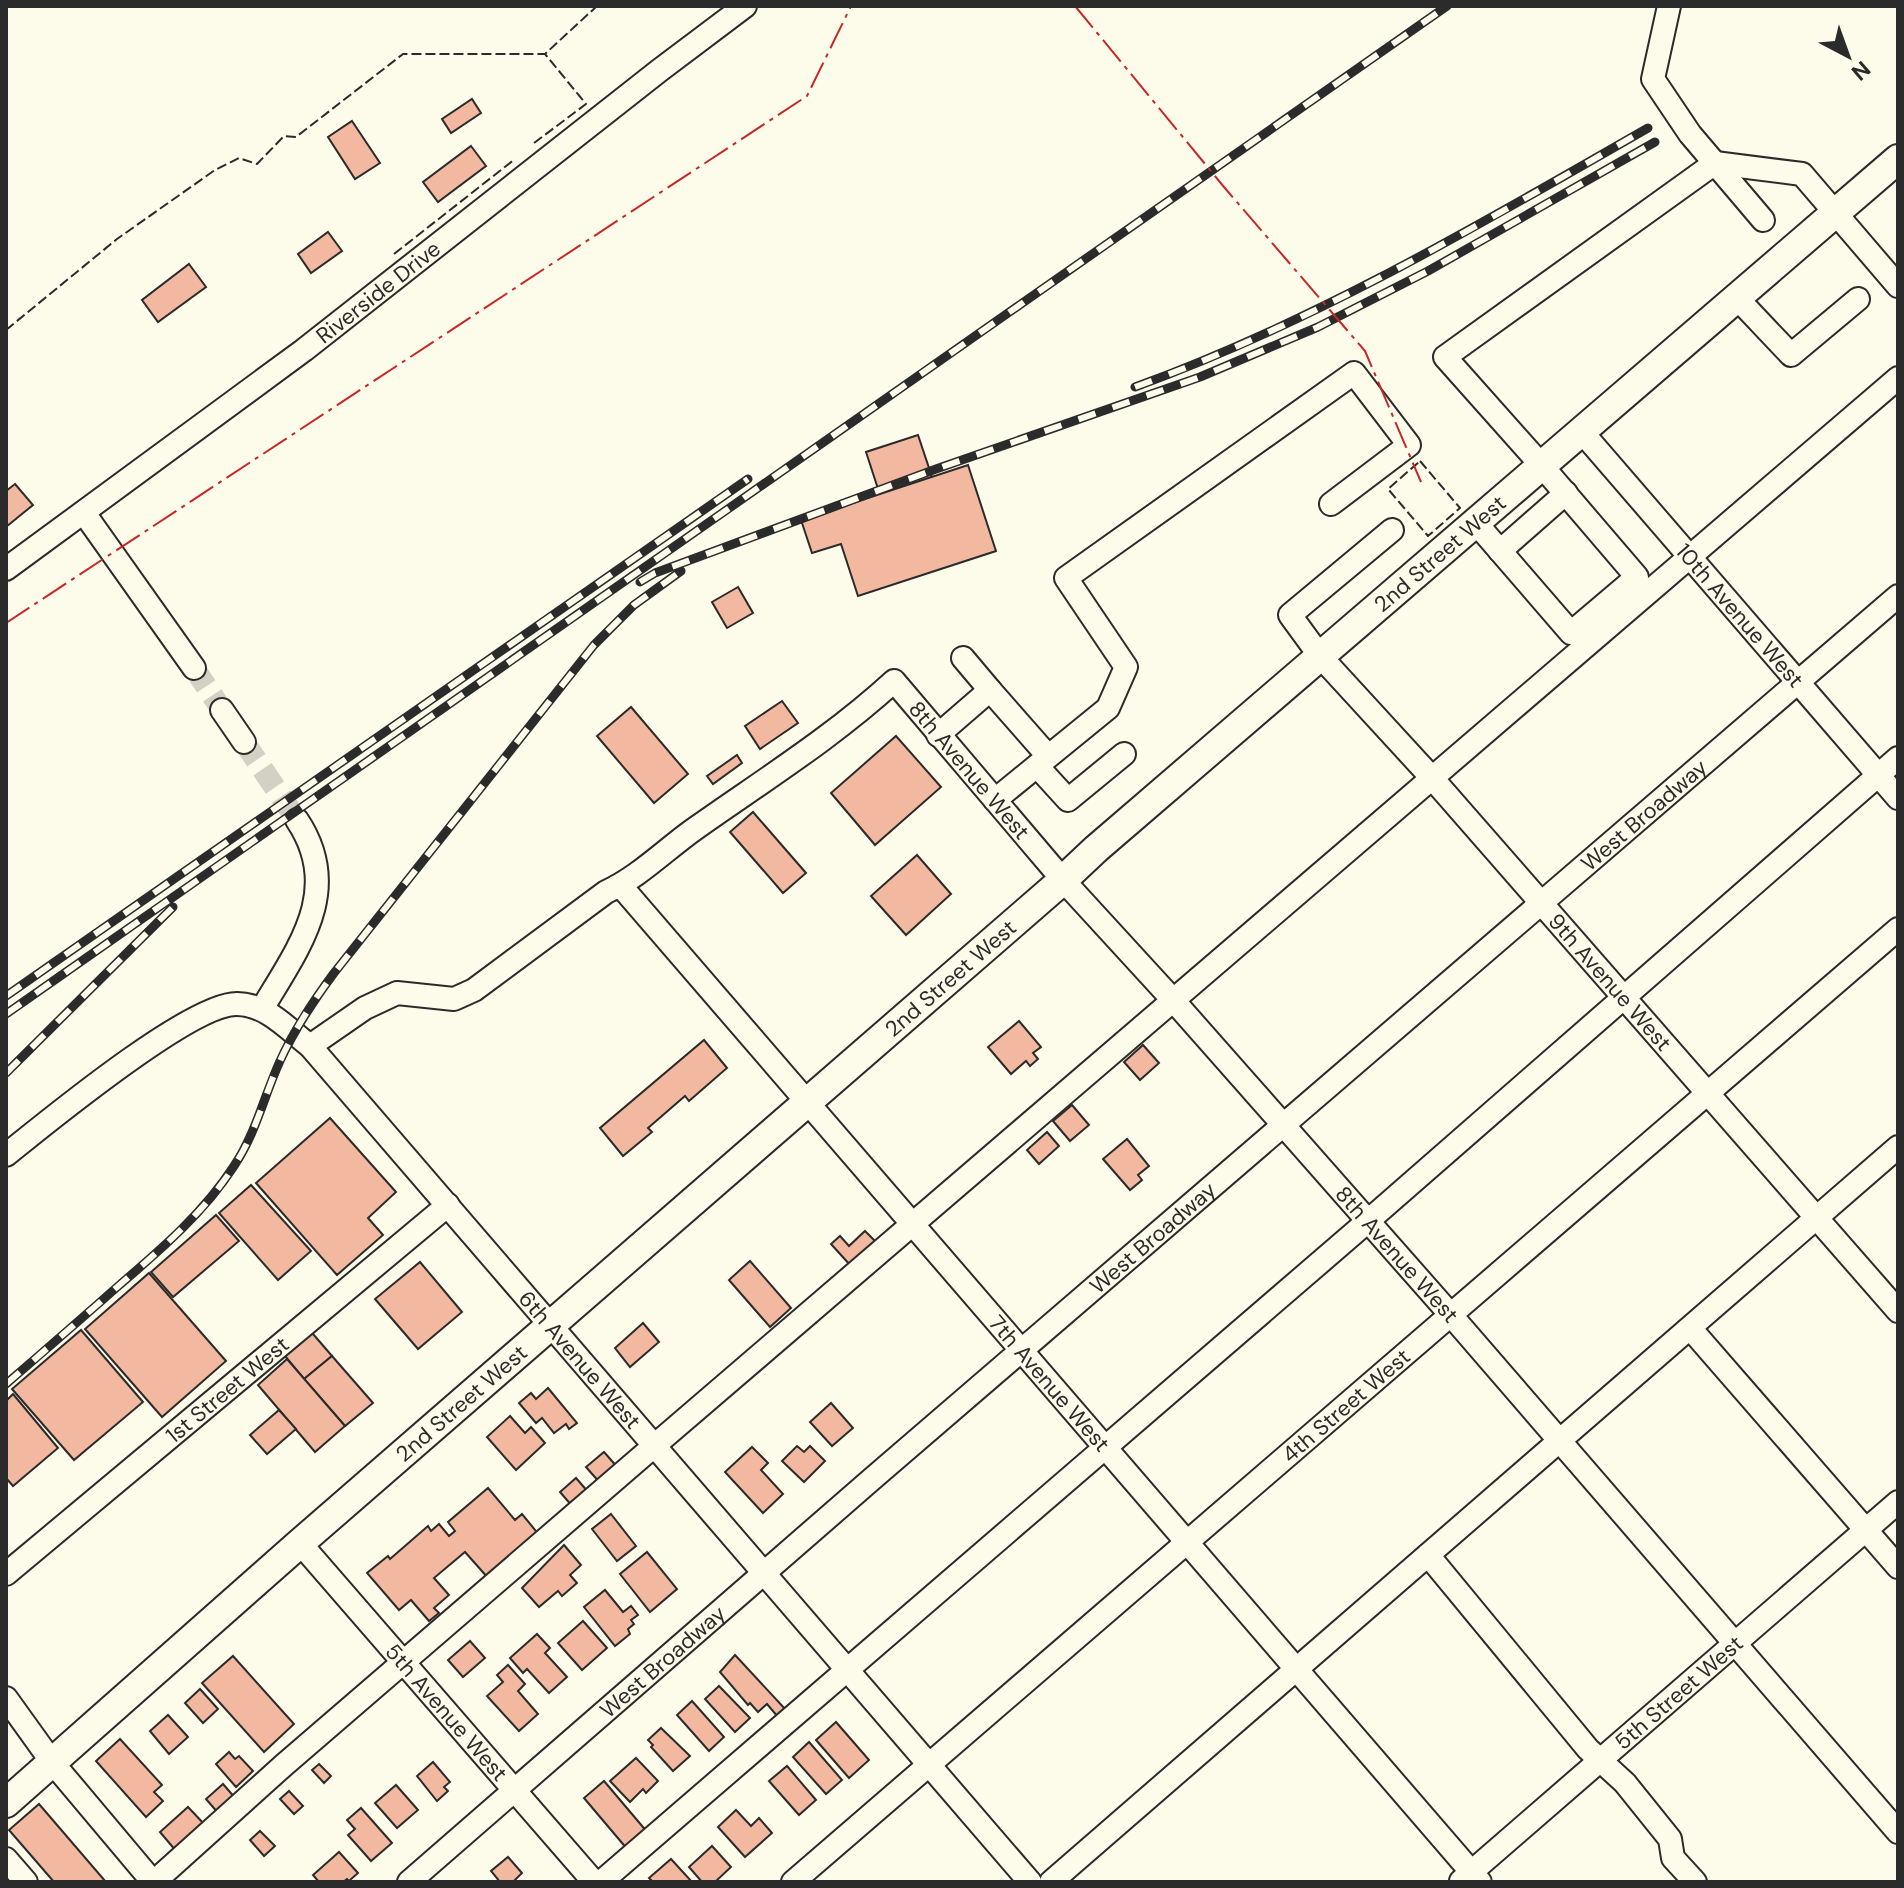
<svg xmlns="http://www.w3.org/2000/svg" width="1904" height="1888" viewBox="0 0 1904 1888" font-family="'DM Sans',sans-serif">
<rect width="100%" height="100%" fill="#fdfbea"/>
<!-- building -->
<g fill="#f2b8a0" stroke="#2b2b2b" stroke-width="2">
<path d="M472,99L481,113L451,133L442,119Z"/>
<path d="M352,121L380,163L355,179L328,137Z"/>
<path d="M471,146L486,166L438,202L423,182Z"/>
<path d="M328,232L342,251L311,273L298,254Z"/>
<path d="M189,264L206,287L158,322L142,300Z"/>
<path d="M918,435L932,477L880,495L866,452Z"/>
<path d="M968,465L996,551L858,596L841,544L812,553L801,520Z"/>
<path d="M15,484L33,505L6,527V491Z"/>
<path d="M738,587L753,613L727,628L712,602Z"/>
<path d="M782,701L798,723L760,749L745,726Z"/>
<path d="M631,707L688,774L654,803L597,736Z"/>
<path d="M896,736L941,787L875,845L831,793Z"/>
<path d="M737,755L742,763L713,784L707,776Z"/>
<path d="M753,812L806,873L783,893L730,832Z"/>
<path d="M917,855L951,894L906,935L871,896Z"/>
<path d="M1019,1021L1041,1047L1033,1053L1038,1059L1030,1066L1026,1061L1011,1074L988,1047Z"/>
<path d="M704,1040L727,1068L689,1101L685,1096L648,1128L652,1132L623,1156L600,1128Z"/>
<path d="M1143,1045L1159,1063L1140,1080L1124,1062Z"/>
<path d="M1072,1105L1089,1125L1070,1141L1053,1121Z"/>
<path d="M330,1118L396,1192L368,1218L383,1235L337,1275L256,1183Z"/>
<path d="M1047,1132L1059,1146L1039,1164L1027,1150Z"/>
<path d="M1127,1139L1149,1166L1138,1175L1142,1180L1130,1190L1103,1159Z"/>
<path d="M251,1185L311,1251L278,1280L219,1213Z"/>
<path d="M216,1215L239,1241L173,1297L151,1272Z"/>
<path d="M865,1231L877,1243L851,1266L831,1244L840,1236L849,1246Z"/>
<path d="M750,1261L791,1308L770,1327L729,1280Z"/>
<path d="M420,1262L462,1312L418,1349L375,1299Z"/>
<path d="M149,1273L226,1361L162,1417L85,1329Z"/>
<path d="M643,1323L659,1342L630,1367L615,1348Z"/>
<path d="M307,1327L332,1356L304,1379L280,1350Z"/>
<path d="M81,1330L143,1402L74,1460L12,1389Z"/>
<path d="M332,1356L373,1403L345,1426L304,1379Z"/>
<path d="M287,1359L345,1426L315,1452L258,1385Z"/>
<path d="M548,1388L577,1423L569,1429L566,1424L554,1433L542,1418L536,1423L519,1403L531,1393L536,1399Z"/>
<path d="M13,1394L58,1448L13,1486L6,1478V1401Z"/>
<path d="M831,1403L853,1428L832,1446L810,1422Z"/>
<path d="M279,1410L296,1429L267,1454L250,1435Z"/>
<path d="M510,1416L525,1433L531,1427L545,1443L516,1470L487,1437Z"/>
<path d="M797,1446L804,1452L810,1446L825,1461L804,1482L782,1461Z"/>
<path d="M752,1447L768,1463L761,1470L783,1494L763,1513L725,1472Z"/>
<path d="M604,1452L619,1469L601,1484L586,1467Z"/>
<path d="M576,1478L589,1493L573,1507L560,1492Z"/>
<path d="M488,1488L515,1520L522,1514L540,1536L489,1579L465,1552L434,1578L449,1595L434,1608L439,1613L429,1621L411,1600L399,1610L367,1573L388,1556L390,1559L428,1526L431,1531L439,1524L449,1536L455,1531L448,1522Z"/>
<path d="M611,1514L636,1546L617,1561L592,1529Z"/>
<path d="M564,1545L581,1565L570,1575L577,1583L562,1596L558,1591L539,1607L522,1588Z"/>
<path d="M647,1552L677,1589L650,1612L620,1574Z"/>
<path d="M605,1590L623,1612L631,1606L638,1615L631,1620L634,1624L628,1629L630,1634L615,1646L584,1607Z"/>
<path d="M583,1621L607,1648L582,1670L558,1643Z"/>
<path d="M537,1634L550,1648L545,1653L567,1677L549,1693L527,1669L523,1673L510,1658Z"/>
<path d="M470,1641L485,1658L463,1677L448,1660Z"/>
<path d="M735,1655L786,1710L778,1717L767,1704L758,1712L750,1703L748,1705L720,1672Z"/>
<path d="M233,1656L294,1724L264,1752L202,1683Z"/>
<path d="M508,1665L525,1684L518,1691L538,1714L519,1731L487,1696L503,1682L497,1675Z"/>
<path d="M719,1686L750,1718L735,1732L705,1699Z"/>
<path d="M200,1689L218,1709L203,1723L185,1703Z"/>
<path d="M692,1701L724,1737L709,1751L677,1715Z"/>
<path d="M168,1715L188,1737L169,1754L150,1731Z"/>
<path d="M836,1722L869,1760L849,1778L816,1740Z"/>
<path d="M661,1728L690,1756L673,1771L651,1747L653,1745L648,1740Z"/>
<path d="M120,1739L162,1785L154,1792L163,1801L146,1817L96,1761Z"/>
<path d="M809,1742L842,1780L826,1794L793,1757Z"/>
<path d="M229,1752L235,1759L239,1756L253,1771L236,1787L216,1764Z"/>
<path d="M636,1758L658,1781L646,1793L643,1789L630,1802L610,1781Z"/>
<path d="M433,1762L450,1782L444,1787L448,1791L437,1801L417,1776Z"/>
<path d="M319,1764L331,1776L324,1783L312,1770Z"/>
<path d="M787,1766L816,1800L799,1815L769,1781Z"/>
<path d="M604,1781L648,1833L628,1850L584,1798Z"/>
<path d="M223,1784L236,1799L219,1814L206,1799Z"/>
<path d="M396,1785L418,1810L397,1828L375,1803Z"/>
<path d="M289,1791L303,1806L294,1814L280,1799Z"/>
<path d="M39,1804L106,1882H54L9,1830Z"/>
<path d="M188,1807L205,1825L176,1851L160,1832Z"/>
<path d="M361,1808L392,1843L371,1861L348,1835L355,1829L347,1820Z"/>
<path d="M736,1810L751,1826L759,1818L772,1833L745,1857L718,1827Z"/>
<path d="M260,1831L275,1846L264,1856L250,1840Z"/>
<path d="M712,1846L731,1867L715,1882H702L689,1867Z"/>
<path d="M339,1852L358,1873L349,1881L347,1879L343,1882H319L313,1875Z"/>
<path d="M508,1857L522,1873L513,1882H500L491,1871Z"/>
<path d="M671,1859L692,1882H653L649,1878Z"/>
</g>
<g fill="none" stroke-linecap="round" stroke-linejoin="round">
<!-- minor-tunnel -->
<g stroke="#d3d1c4" stroke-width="22" stroke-dasharray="22 11" stroke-linecap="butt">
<path d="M194,668L222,710"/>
<path d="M244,742L297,820"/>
</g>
<!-- minor casing -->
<g stroke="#2b2b2b" stroke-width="26">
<g id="minor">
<path d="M1669,6L1653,79L1690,134L1763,220"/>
<path d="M1737,298L1791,355L1858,299"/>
<path id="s1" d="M1582,432L1898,798"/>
<path d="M84,513L194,668"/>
<path d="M1476,523L1571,633L1637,577L1542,466L1445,357L1715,163L1802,174L1898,286"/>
<path id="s2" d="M1392,530L1290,615L1320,656L1432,778L1898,1311"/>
<path d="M1500,551L1566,493"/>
<path id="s3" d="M6,569L304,350L660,70L745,6"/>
<path d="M963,658L990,690"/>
<path d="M222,710L244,742"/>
<path d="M938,735L990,690L1048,756"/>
<path d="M1037,766L1068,800L1124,754"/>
<path d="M995,800L1108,708L1126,667L1066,578L1354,373L1409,445L1331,504"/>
<path id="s4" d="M620,885L1480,1882"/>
<path d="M262,1009C298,948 344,890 297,820"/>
<path id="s5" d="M310,1046L365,1008L397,993L454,999L474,990L606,892C639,877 666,849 696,828C764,780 833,737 894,681L1063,880L1173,1000L1450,1314L1898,1832"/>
<path id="s6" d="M6,1155C46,1123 191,1003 237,1004C266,1004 288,1029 310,1046L1030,1882"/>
<path d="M1690,1328L1898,1567"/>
<path id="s7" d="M300,1543L594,1882"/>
<path d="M1428,1555L1588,1749L1625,1783L1670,1839L1673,1858L1695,1882"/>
<path id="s8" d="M6,1574L448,1205"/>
<path d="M6,1698L52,1762L153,1882"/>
<path d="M6,1859L26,1882"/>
<path id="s9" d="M1461,1881L1898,1502"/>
<path d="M154,1882L284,1765L654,1446L1898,378"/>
<path id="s10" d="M409,1882L872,1479L1898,596"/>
<path d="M601,1882L1368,1221L1898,758"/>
<path id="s11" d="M793,1882L1898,929"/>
<path d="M1051,1882L1898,1147"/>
</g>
</g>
<!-- major casing -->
<g stroke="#2b2b2b" stroke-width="32">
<g id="major">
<path id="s12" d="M6,1803L300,1543L1063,880L1096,849L1898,159"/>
</g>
</g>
<!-- minor -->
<use href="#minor" stroke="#fdfbea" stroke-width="22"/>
<!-- major -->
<use href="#major" stroke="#fdfbea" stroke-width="28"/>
<!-- rail casing -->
<g stroke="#2b2b2b" stroke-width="9">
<g id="rail">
<path d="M1135,387C1317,321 1482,223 1648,128"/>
<path d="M640,582L655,573L936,469L1200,377L1318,327L1428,271L1655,142"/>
<path d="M6,996L748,479"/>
<path d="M6,1014L1447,6"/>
<path d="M6,1073L173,907"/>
<path d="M6,1384C43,1352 80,1320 116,1288C159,1251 203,1214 234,1166C256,1133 264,1096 280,1061C294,1030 314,1000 334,973L594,645L634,605L681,571"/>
</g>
</g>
<!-- rail -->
<use href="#rail" stroke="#fdfbea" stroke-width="6" stroke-dasharray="18" stroke-linecap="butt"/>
<!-- fence -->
<g stroke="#2b2b2b" stroke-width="2" stroke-dasharray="10 4" stroke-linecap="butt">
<path d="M534,143L586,104L545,54"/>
<path d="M394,254L515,159"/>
<path d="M6,330L117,239L215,170L239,158L257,164L284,136L296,137L403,54H545L597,6"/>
<path d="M1420,461L1460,508L1428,536L1388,489Z"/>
</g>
<!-- power -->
<g stroke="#c62828" stroke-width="2" stroke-dasharray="28 6 4 6" stroke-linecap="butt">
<path d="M1075,6L1224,187L1365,351L1421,482"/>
<path d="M6,623L807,96L851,6"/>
</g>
</g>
<g text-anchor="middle" stroke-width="6" stroke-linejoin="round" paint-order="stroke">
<!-- street labels -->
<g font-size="22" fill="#2b2b2b" stroke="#fdfbea">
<text dy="8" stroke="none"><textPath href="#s3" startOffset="464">Riverside Drive</textPath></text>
<text dy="8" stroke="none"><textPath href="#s12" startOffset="1902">2nd Street West</textPath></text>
<text dy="8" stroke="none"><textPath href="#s1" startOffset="242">10th Avenue West</textPath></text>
<text dy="8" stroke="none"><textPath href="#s5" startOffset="820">8th Avenue West</textPath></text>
<text dy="8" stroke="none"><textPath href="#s10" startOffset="1632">West Broadway</textPath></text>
<text dy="8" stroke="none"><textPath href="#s12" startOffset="1254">2nd Street West</textPath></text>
<text dy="8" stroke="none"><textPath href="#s2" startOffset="620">9th Avenue West</textPath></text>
<text dy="8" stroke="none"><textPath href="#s10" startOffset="984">West Broadway</textPath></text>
<text dy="8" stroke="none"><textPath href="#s5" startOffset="1466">8th Avenue West</textPath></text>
<text dy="8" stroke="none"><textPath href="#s6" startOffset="778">6th Avenue West</textPath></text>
<text dy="8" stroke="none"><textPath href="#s4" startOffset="658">7th Avenue West</textPath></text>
<text dy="8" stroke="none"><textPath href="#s8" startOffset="288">1st Street West</textPath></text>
<text dy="8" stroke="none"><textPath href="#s12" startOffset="606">2nd Street West</textPath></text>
<text dy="8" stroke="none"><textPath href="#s11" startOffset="730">4th Street West</textPath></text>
<text dy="8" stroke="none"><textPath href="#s10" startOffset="336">West Broadway</textPath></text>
<text dy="8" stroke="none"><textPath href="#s9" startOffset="288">5th Street West</textPath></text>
<text dy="8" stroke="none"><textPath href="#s7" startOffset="224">5th Avenue West</textPath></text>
</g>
</g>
<!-- border -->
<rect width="1904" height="1888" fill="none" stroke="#2b2b2b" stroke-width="16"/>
<!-- north arrow -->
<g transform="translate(1848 56) rotate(139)" stroke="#fdfbea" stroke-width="6" paint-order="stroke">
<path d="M0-6L14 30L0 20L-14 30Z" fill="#2b2b2b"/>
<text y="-12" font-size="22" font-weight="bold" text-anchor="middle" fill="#2b2b2b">N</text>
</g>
</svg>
